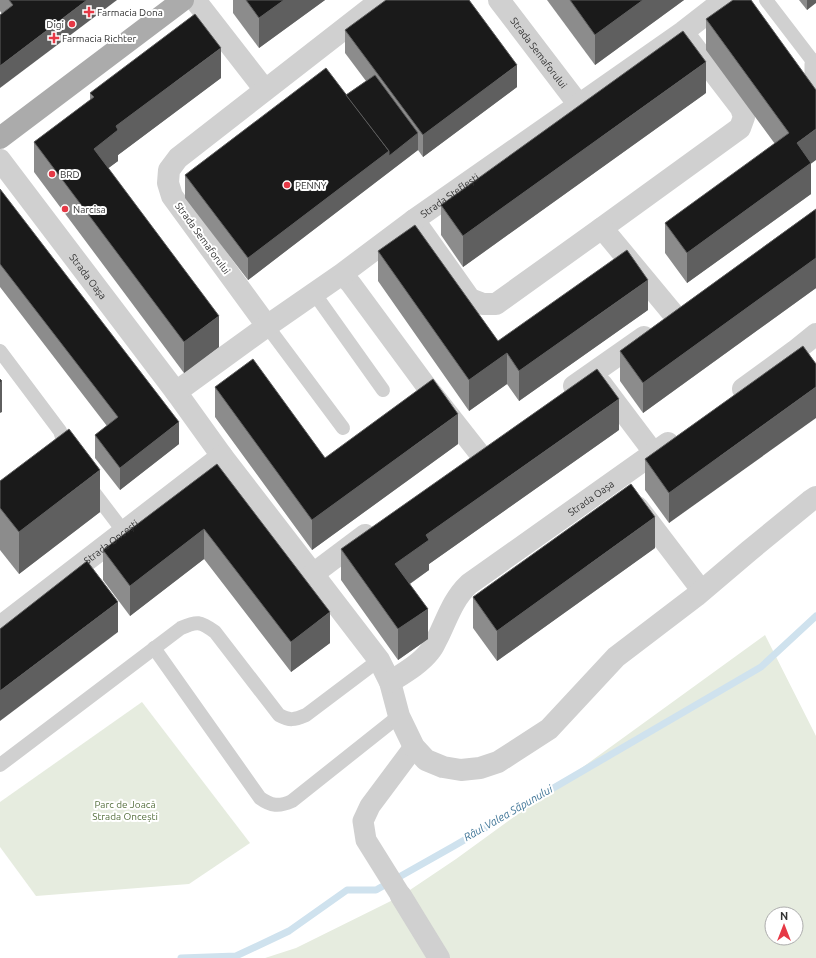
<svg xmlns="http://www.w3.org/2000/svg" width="816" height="958" viewBox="0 0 816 958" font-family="Ubuntu,sans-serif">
<rect width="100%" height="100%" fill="#fff"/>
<!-- green -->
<g fill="#e6ecdf" fill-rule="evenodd">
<path d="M765,635L816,736V958H265L296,948L401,896L456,859ZM772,914H796V938H772Z"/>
<path d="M142,702L250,843L189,884L36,896L0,847V802Z"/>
</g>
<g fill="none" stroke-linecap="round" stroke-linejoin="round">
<!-- stream -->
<path stroke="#cfe2ee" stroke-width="7" d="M181,958L236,956L289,931L347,890H376L454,846L761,667L816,616"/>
<!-- service -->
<g stroke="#d0d0d0" stroke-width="14">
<path d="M766,0L815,64L816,63"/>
<path d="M314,293L383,390"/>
<path d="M267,326L343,428"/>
<path d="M0,351L60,431L67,452"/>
<path d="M89,486L124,532"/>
<path d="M154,648L260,798C271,806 279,807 292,801L399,716"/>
<path d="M0,765L181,628C197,621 200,621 215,632L279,715C290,721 294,720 306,715L379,660"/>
</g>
<!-- pedestrian -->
<g stroke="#d0d0d0" stroke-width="21">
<path d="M815,64V105L816,107"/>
<path d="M342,274L351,284L424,383L479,453"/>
<path d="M602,384L654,453"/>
<path d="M638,507L702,591"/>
<path d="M401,896L366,840L363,821L370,806L414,747"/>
</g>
<!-- minor -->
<g stroke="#d0d0d0" stroke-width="22">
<path d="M195,0L265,90"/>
<path id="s1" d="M499,0L579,105"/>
<path id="s2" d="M0,160L176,392L222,456L313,574L379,660L390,682L399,716L414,747L426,760L443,767L461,770L480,768L498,762L549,729L616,657L696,596L749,551L810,501L816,497"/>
<path d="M414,220L470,299L483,304H496L602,228L740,128L744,117L741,108L688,39"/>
<path d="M602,228L675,316"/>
<path d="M267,326L172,196L168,183L169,170L178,158L381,0"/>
<path d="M574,386L644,337"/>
<path d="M743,389L795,351L816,334"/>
<path id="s3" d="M176,392L267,326L342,274L414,220L683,32L724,0"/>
<path d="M313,574L365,535"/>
<path id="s4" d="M0,627L222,456"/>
<path id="s5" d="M390,682C404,673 420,664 430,651C434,647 436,640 439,635C448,616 454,598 469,584L668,443"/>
<path d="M401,896L439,958"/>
</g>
<!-- primary -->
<path stroke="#ababab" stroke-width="22" d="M0,138L183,0"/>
</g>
<!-- wall -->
<g fill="#8c8c8c">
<path d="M0,0H117L2,14L0,11Z"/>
<path d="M233,0H325L259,48L233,13Z"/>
<path d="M547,0H684L595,65Z"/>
<path d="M799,0H816L807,10Z"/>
<path d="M706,19L811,163V194L687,283L665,253V223L775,144L706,50Z"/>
<path d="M345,30L517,87L423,157L418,150L248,280L185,198V175L346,95L366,81L345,53Z"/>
<path d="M221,78L118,155V161L108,168L219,347L184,373L34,172V142L90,100V93Z"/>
<path d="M706,93L463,267L441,235V205Z"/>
<path d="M0,189L179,444L120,490L95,458V435L107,426L0,287Z"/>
<path d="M816,209V288L643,413L620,381V351Z"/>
<path d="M378,251L498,341L648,310L519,401L507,384L469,411L378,281Z"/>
<path d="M803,346L669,523L645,490V459Z"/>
<path d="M215,387L325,458L458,444L312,550L215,417Z"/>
<path d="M619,430L429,564V570L410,584L428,639L398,660L341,580V549Z"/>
<path d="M217,464L330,643L291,672L204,559L130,616L103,580V550Z"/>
<path d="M0,481L100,512L19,574L0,550Z"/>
<path d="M655,548L497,661L473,628V597Z"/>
</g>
<!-- shaded-wall -->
<g fill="#5f5f5f">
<path d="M87,0H117L0,88V66Z"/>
<path d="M284,0H325L259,48V18Z"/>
<path d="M643,0H684L595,65V35Z"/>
<path d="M807,0H816V3L807,10Z"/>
<path d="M221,48V78L118,155V161L94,179V149L116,126Z"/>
<path d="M706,62V93L463,267V236Z"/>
<path d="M517,65V87L423,157V135Z"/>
<path d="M816,129V160L797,174V143Z"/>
<path d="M418,133V150L248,280V258L389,151Z"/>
<path d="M811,163V194L687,283V253Z"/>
<path d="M816,258V288L643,413V383Z"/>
<path d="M648,280V310L519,401V371Z"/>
<path d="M219,316V347L184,373V342Z"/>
<path d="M507,353V384L469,411V380Z"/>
<path d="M2,381V412L0,413V383Z"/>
<path d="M816,387V418L669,523V493Z"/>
<path d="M619,399V430L429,564V570L395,594V564L426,535Z"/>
<path d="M458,414V444L312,550V520Z"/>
<path d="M179,422V444L120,490V468Z"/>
<path d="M100,470V512L19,574V532Z"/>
<path d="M655,517V548L497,661V631Z"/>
<path d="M204,529V559L130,616V586Z"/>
<path d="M118,602V632L0,721V691Z"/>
<path d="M428,609V639L398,660V629Z"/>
<path d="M330,612V643L291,672V642Z"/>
</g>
<!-- building -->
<g fill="#1a1a1a" stroke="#5f5f5f">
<path d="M9,0H87L0,66V15L13,5Z"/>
<path d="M246,0H284L259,18Z"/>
<path d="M386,0H469L517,65L423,135L345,30Z"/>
<path d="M570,0H643L595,35Z"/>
<path d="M733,0H751L816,90V129L797,143L811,163L687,253L665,223L789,133L706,19Z"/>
<path d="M195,14L221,48L116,126L118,130L94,149L219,316L184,342L34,142L94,97L90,93Z"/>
<path d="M683,31L706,62L463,236L441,205Z"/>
<path d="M326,68L389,151L248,258L185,175Z"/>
<path d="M375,75L418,133L389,156V151L346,95Z"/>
<path d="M0,189L179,422L120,468L95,435L118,417L0,264Z"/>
<path d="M816,209V258L643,383L620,351Z"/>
<path d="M415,225L498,341L627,250L648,280L519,371L507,353L469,380L378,251Z"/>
<path d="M803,346L816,364V387L669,493L645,459Z"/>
<path d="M253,359L325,458L433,379L458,414L312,520L215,387Z"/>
<path d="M597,369L619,399L426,535L429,540L395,564L428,609L398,629L341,549Z"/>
<path d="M0,379L2,381L0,383Z"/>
<path d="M69,429L100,470L19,532L0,508V481Z"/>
<path d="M217,464L330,612L291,642L204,529L130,586L103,550Z"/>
<path d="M631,484L655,517L497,631L473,597Z"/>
<path d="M87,561L118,602L0,691V629Z"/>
</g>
<!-- markers -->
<g fill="#e63946" stroke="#fff" stroke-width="1.5">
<path d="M87 6h4v4h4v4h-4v4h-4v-4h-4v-4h4z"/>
<circle cx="72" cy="24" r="4"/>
<path d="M52 32h4v4h4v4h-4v4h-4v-4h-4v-4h4z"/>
<circle cx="52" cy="174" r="4"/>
<circle cx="287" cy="185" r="4"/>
<circle cx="65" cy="209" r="4"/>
</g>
<g text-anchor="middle" stroke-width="4" stroke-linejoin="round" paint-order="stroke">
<!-- poi labels -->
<g font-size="10" fill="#333" stroke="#fff" text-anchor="start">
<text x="97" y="16">Farmacia Dona</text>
<text x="64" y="28" text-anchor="end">Digi</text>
<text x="62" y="42">Farmacia Richter</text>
<text x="60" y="178">BRD</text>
<text x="295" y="189">PENNY</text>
<text x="73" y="213">Narcisa</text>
</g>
<!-- street labels -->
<g font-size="10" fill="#333" stroke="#fff">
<text dy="4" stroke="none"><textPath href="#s1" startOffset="66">Strada Semaforului</textPath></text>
<text dy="4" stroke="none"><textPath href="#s3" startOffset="337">Strada Steflești</textPath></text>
<text transform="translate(203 238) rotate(54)" y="4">Strada Semaforului</text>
<text dy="4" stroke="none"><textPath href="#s2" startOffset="146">Strada Oașa</textPath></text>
<text dy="4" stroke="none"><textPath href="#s5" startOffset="278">Strada Oașa</textPath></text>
<text dy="4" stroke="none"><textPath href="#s4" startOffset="140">Strada Oncești</textPath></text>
</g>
<!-- park labels -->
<g font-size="10" fill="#56703f" stroke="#fff">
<text x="125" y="808">Parc de Joacă<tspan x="125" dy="12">Strada Oncești</tspan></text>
</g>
<!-- water labels -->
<g font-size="11" font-style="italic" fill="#3f7597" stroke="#fff">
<text transform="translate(508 813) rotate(-30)" y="4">Râul Valea Săpunului</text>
</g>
</g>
<!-- north arrow -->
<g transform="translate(784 926)"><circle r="19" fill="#ffffff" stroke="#adadad"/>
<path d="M0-3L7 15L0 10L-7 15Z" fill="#e63946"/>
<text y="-6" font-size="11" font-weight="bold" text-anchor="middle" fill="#333333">N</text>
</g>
</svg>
